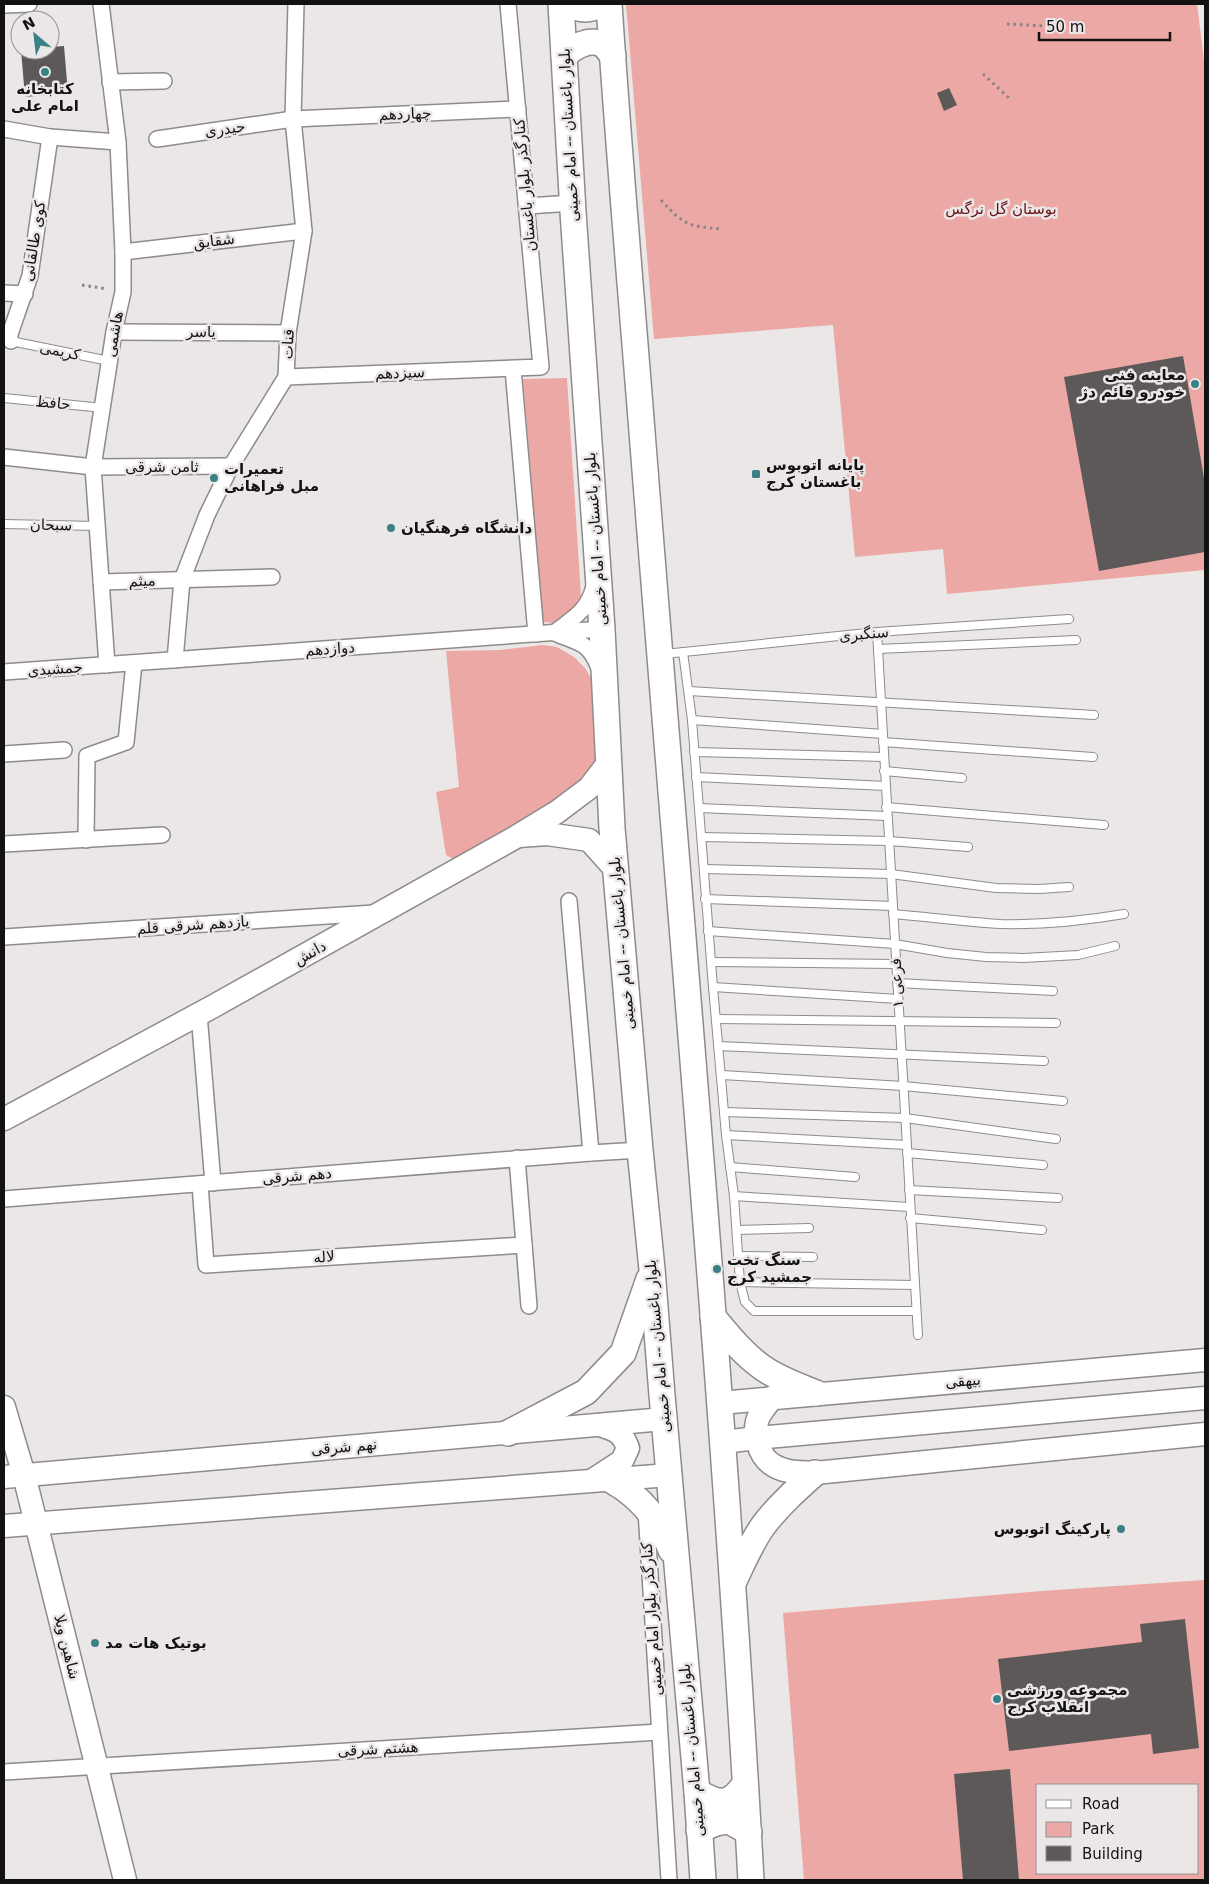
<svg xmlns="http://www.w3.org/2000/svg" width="1209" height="1884" viewBox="0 0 1209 1884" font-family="'DejaVu Sans',Vazirmatn,sans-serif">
<rect width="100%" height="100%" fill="#ece7e7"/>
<!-- green -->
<g fill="#eba8a5" fill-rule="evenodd">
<path d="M626,4H1197L1205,68V570L947,594L943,549L855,557L833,325L654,339Z"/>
<path d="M567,378L582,612L554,623L543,622L523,379Z"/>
<path d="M543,645L557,647L574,657L585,668L596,687L597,760L579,785L456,860L446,855L436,792L459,787L446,651L500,650Z"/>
<path d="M1205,1580V1880H804L783,1613L1041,1591ZM1038,1785H1198V1873H1038Z"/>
</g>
<!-- building -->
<g fill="#5d5959">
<path d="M64,46L68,93L25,97L21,50H50V47Z"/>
<path d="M949,88L957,105L944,111L937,93Z"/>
<path d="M1183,356L1205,484V552L1099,571L1064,377Z"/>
<path d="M1185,1619L1199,1748L1153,1754L1151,1734L1009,1751L998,1659L1142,1642L1140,1624Z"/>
<path d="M1010,1769L1019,1880H963L954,1774Z"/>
</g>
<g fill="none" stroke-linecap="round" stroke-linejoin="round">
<!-- lane casing -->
<g stroke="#8f8b8a" stroke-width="10">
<g id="lane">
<path d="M11,341L109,361"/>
<path d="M4,398L103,408"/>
<path d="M4,524L97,526"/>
<path d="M877,632L918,1335"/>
<path d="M878,649L1076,640"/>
<path d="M683,652L692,720L713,987L726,1135L734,1196L740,1282L745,1302L754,1311H916"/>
<path d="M664,654L877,632L1069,619"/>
<path d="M689,691L1094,715"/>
<path d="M692,720L883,734"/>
<path d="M883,742L1093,757"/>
<path d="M694,752L884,757"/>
<path d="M884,771L962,778"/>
<path d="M696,777L886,786"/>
<path d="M886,807L1104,825"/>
<path d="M699,808L887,816"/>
<path d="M702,837L889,841L968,847"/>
<path d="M704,869L891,874L996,888L1039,889L1069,887"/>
<path d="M705,899L893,906"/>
<path d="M893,914C929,917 965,922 1001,924C1043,925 1083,921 1124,914"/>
<path d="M708,931L895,944L947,953L986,957L1023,958L1078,955L1115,946"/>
<path d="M711,962L896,964"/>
<path d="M897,983L1053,991"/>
<path d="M713,987L898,999"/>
<path d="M716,1019L1056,1023"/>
<path d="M718,1046L1044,1061"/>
<path d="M722,1075L903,1086L1063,1101"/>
<path d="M724,1112L905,1118L1056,1139"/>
<path d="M726,1135L906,1145"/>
<path d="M907,1153L1043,1165"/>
<path d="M730,1167L855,1177"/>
<path d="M909,1190L1058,1198"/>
<path d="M734,1196L909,1207"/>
<path d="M910,1218L1042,1230"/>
<path d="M737,1230L809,1228"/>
<path d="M738,1256L813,1257"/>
<path d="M740,1282L915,1285"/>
</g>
</g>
<!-- street casing -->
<g stroke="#8f8b8a" stroke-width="18">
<g id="street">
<path d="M101,4L118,142L123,252V292L114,332L93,467L107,665"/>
<path d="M4,5L29,4"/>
<path d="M110,82L164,81"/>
<path d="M4,129L50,137L118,142"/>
<path d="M157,139L293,119L518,109"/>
<path d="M527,206L573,203"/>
<path d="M123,252L304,231"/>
<path d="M4,293L25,294"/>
<path d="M114,332L288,333"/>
<path d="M11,341L9,337L30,276L50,137"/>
<path d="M513,369L536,634"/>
<path d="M286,377L541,367L508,4"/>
<path d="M4,457L93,467L231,466"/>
<path d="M101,582L272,577"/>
<path d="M554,633C573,618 588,611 594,586"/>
<path d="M559,635C582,643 590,645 599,668"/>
<path d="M175,660L182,580L207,515L231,466L286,377L288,333L304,231L293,119L296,4"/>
<path d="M4,672L602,629"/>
<path d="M4,754L64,750"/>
<path d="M86,840L87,756L126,742L134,663"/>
<path d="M4,844L162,835"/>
<path d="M569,901L591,1153L640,1150"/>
<path d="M4,937L374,913"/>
<path d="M199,1014L213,1183"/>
<path d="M517,1158L529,1306"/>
<path d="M200,1184L206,1265L524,1245"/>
<path d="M4,1199L591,1153"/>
<path d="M646,1510L669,1880"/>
<path d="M4,1772L659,1732"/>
</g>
</g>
<!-- secondary casing -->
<g stroke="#8f8b8a" stroke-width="25">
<g id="secondary">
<path d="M519,836L547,834L589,840L615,869"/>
<path d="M4,1119L212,1007L516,837L557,812L589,788L609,762"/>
<path d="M773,1397C768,1403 763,1409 759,1416C752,1431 758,1456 773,1465C785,1473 801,1472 815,1473L1205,1434"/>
<path d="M720,1403L1205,1360"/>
<path d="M4,1407L24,1475L125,1880"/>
<path d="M723,1442L757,1438L1205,1398"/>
<path d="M4,1477L664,1419"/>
<path d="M593,1480L622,1461L628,1448C622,1432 616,1430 600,1425"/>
<path d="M4,1526L669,1475"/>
</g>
</g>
<!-- primary casing -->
<g stroke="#8f8b8a" stroke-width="28">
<g id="primary">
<path d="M561,4L573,212L602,629L612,828L640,1150L652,1269L662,1395L697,1792L703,1880"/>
<path d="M568,4C579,10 590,11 601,4"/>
<path d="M609,4C618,142 630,280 641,419C679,906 724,1392 751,1880"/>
<path d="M564,55C575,47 588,38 602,44C606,46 610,53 613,56"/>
<path d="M713,1317C728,1335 743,1354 763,1368C779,1379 798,1386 816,1393"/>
<path d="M508,1433L586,1392L623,1353L649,1279"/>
<path d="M611,1480C640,1496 659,1519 671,1550"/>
<path d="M734,1581C743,1562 751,1543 763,1526C778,1506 796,1490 815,1473"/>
<path d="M697,1792C720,1805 729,1806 745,1784"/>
<path d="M699,1830L716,1823L729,1821L749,1832"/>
</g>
</g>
<!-- path -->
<g stroke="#878484" stroke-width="3" stroke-dasharray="2.5 4" stroke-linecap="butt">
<path d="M1007,24L1043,26"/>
<path d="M983,74L1009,98"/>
<path d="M661,200C684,225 687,226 722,229"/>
<path d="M82,285L107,289"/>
</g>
<!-- lane -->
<use href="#lane" stroke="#fff" stroke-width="8"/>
<!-- street -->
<use href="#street" stroke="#fff" stroke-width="15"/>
<!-- secondary -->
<use href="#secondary" stroke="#fff" stroke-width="22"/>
<!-- primary -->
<use href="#primary" stroke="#fff" stroke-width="25"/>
</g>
<!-- markers -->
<g fill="#398186" stroke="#ece7e7" stroke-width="2">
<circle cx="45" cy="72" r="5"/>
<circle cx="1195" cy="384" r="5"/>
<rect x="751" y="469" width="10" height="10" rx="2.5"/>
<circle cx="214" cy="478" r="5"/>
<circle cx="391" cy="528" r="5"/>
<circle cx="717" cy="1269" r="5"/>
<circle cx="1121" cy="1529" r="5"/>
<circle cx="95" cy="1643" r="5"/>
<circle cx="997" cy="1699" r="5"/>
</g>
<g text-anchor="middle" stroke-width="5" stroke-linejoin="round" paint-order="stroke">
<!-- poi labels -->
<g font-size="15" font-weight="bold" fill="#131212" stroke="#ece7e7" text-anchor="start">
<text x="45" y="94" text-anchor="middle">کتابخانه<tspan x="45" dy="17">امام علی</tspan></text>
<text x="1185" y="380" text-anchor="end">معاینه فنی<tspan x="1185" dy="17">خودرو قائم دژ</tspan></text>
<text x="766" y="470">پایانه اتوبوس<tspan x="766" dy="17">باغستان کرج</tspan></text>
<text x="224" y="474">تعمیرات<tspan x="224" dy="17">مبل فراهانی</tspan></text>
<text x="401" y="533">دانشگاه فرهنگیان</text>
<text x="727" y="1265">سنگ تخت<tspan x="727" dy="17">جمشید کرج</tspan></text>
<text x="1111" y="1534" text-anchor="end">پارکینگ اتوبوس</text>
<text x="105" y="1648">بوتیک هات مد</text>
<text x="1007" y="1695">مجموعه ورزشی<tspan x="1007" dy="17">انقلاب کرج</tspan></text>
</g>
<!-- street labels -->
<g font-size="15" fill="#131212" stroke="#ece7e7">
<text transform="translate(405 114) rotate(-2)" y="5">چهاردهم</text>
<text transform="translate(225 129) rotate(-8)" y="5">حیدری</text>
<text transform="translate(569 135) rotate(-93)" y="5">بلوار باغستان -- امام خمینی</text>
<text transform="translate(525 185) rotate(-95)" y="5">کنارگذر بلوار باغستان</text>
<text transform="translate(34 241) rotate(-81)" y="5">کوی طالقانی</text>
<text transform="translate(214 241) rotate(-7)" y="5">شقایق</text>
<text x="201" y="337">یاسر</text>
<text transform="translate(114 334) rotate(-80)" y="5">هاشمی</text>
<text transform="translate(288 344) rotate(-87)" y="5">قنات</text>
<text transform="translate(60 351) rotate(12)" y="5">کریمی</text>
<text transform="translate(400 373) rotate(-2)" y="5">سیزدهم</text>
<text transform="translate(53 403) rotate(6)" y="5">حافظ</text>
<text x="162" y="472">ثامن شرقی</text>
<text transform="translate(51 525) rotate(1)" y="5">سبحان</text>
<text transform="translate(596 539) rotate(-94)" y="5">بلوار باغستان -- امام خمینی</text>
<text transform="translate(142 581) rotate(-2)" y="5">میثم</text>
<text transform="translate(864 634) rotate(-5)" y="5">سنگبری</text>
<text transform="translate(330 649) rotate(-4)" y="5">دوازدهم</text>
<text transform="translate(55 669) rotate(-4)" y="5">جمشیدی</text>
<text transform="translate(193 925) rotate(-4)" y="5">یازدهم شرقی قلم</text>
<text transform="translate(622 943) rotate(-95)" y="5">بلوار باغستان -- امام خمینی</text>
<text transform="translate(310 953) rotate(-29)" y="5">دانش</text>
<text transform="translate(897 983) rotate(-93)" y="5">۱ فرعی</text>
<text transform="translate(297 1176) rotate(-5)" y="5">دهم شرقی</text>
<text transform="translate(324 1257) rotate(-4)" y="5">لاله</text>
<text transform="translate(658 1346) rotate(-95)" y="5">بلوار باغستان -- امام خمینی</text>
<text transform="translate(963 1381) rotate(-5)" y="5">بیهقی</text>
<text transform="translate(344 1447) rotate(-5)" y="5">نهم شرقی</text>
<text transform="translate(652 1619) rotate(-94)" y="5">کنارگذر بلوار امام خمینی</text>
<text transform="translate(67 1647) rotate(76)" y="5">شاهین ویلا</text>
<text transform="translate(378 1749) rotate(-3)" y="5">هشتم شرقی</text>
<text transform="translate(692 1750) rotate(-95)" y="5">بلوار باغستان -- امام خمینی</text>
</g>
<!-- park labels -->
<g font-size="15" fill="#671119" stroke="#ece7e7">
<text x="1001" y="214">بوستان گل نرگس</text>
</g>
</g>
<!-- border -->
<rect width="1209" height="1884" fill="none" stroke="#131212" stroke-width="10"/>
<!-- legend -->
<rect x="1036" y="1784" width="162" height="90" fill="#ece7e7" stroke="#959292"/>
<rect x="1046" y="1800" width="25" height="8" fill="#ffffff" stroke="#959292"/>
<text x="1082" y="1809" font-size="15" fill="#131212">Road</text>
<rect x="1046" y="1822" width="25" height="15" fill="#eba8a5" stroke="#959292"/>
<text x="1082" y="1834" font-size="15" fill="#131212">Park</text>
<rect x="1046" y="1846" width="25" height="15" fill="#5d5959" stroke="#959292"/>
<text x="1082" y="1859" font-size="15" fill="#131212">Building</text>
<!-- north arrow -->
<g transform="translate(35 35) rotate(332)"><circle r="24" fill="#ece7e7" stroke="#959292"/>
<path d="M0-4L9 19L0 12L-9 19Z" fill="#398186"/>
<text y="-8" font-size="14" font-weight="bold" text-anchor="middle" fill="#131212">N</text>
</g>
<!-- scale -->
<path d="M1039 32v8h131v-8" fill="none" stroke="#131212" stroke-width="2.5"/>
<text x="1046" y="32" font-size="15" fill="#131212" stroke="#ece7e7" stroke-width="4" paint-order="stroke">50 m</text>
</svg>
